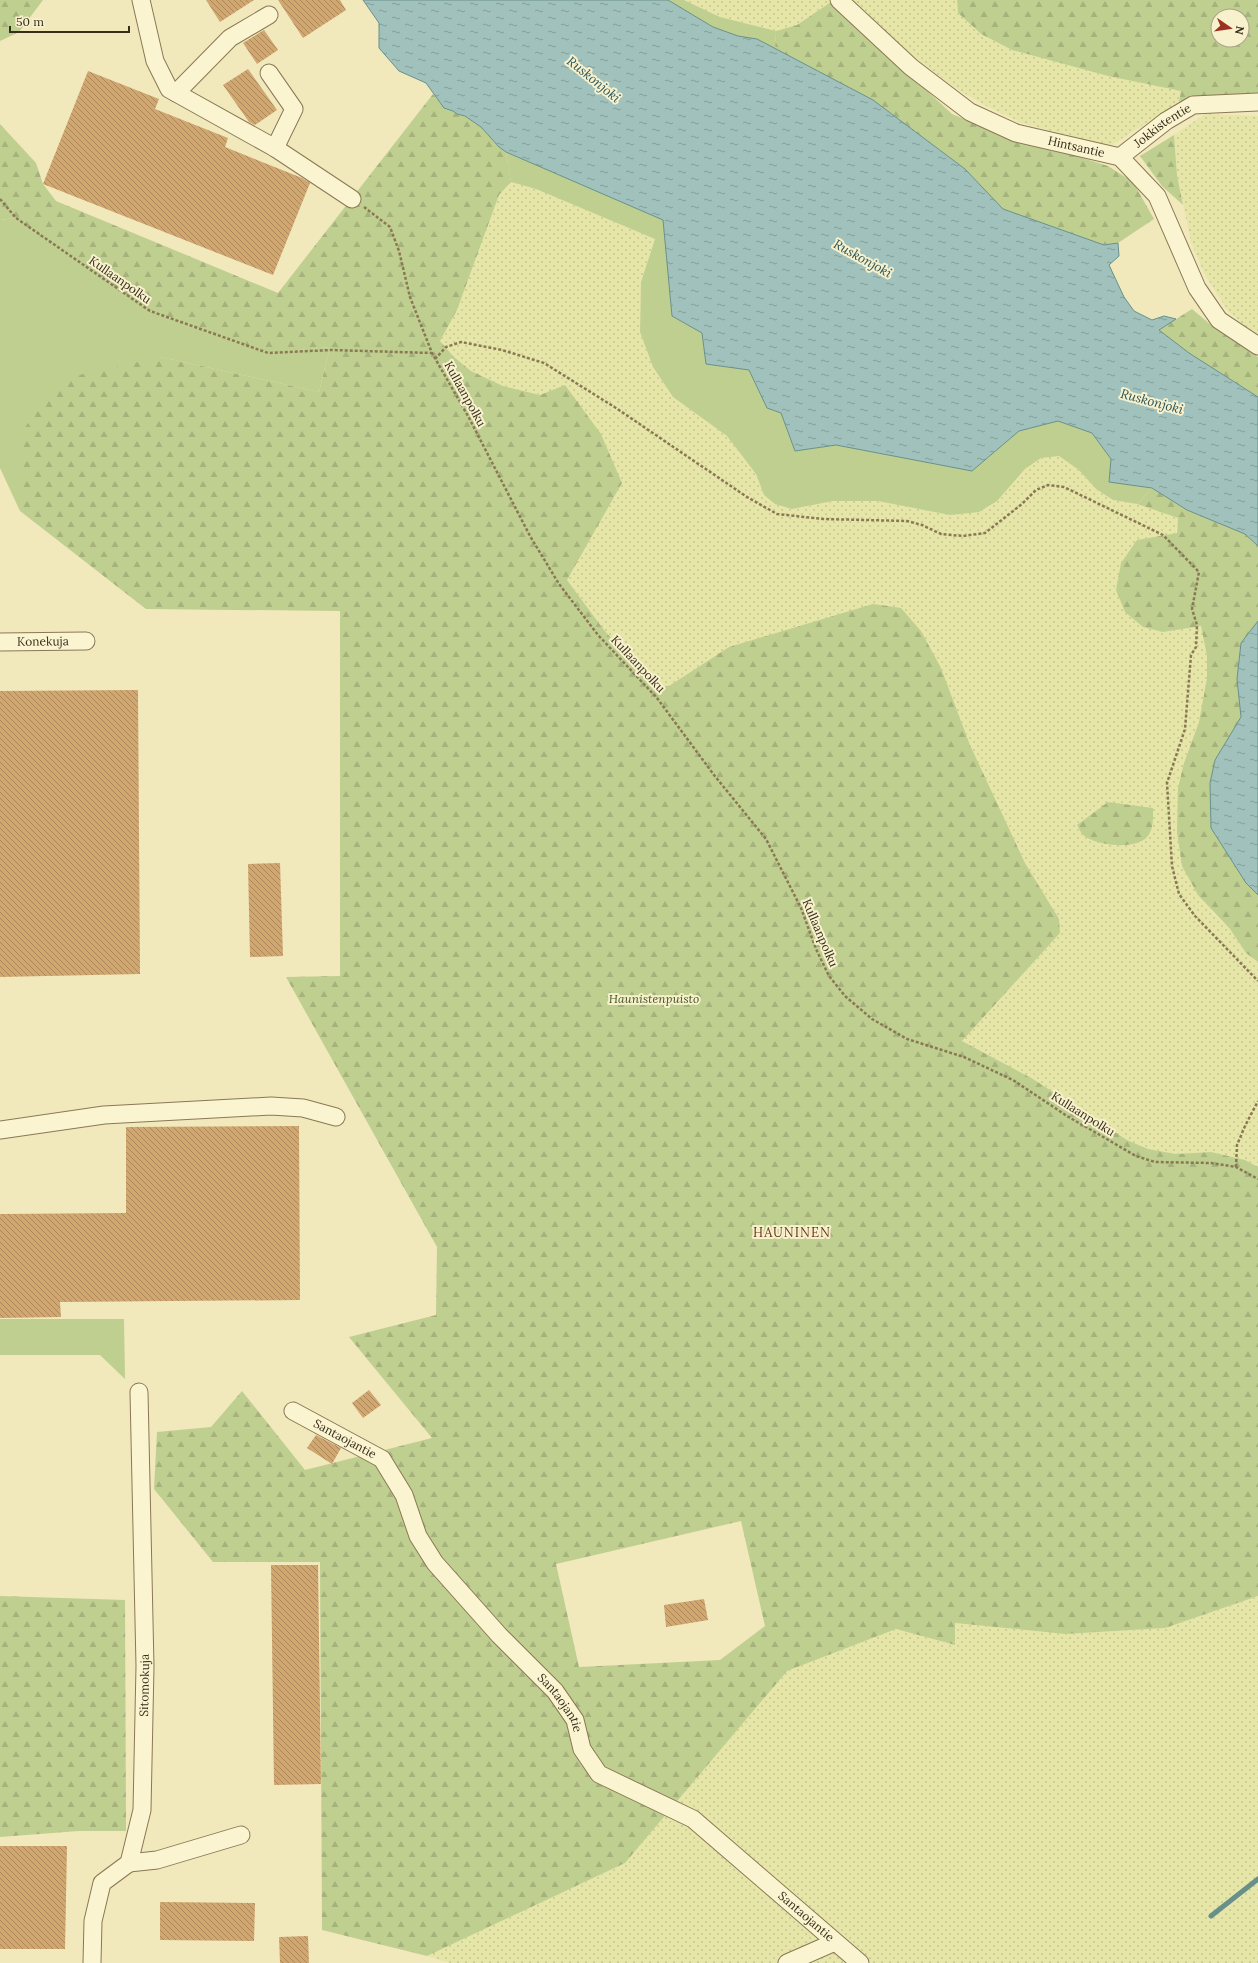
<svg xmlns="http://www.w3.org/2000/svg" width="1258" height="1963" viewBox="0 0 1258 1963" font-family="Lora,serif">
<defs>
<pattern id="farmland-dots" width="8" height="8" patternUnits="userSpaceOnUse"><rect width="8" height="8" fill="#e7e6a9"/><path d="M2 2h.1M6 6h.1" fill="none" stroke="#c7c691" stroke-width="1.8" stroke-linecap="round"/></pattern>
<pattern id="forest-firs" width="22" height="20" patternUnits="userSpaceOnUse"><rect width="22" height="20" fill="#bfcf90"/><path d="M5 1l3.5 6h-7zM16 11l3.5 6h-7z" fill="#a5b27c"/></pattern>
<pattern id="water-ripples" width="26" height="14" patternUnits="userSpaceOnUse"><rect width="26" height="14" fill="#a1c2bc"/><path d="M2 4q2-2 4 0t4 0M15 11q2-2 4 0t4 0" fill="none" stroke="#849e98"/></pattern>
<pattern id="building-back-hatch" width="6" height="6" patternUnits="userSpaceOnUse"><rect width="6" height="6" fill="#d2a66f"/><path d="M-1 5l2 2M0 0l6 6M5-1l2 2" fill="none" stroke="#ab885a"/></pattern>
</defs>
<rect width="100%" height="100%" fill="#f1e8bc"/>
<!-- farmland -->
<g fill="url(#farmland-dots)">
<path d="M684,0H829L831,2L797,25L776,31L720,17Z"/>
<path d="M852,0H957L958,13L980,34L1012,50L1108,76L1181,91L1179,102L1109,147L1022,123L984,105L957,89L905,50Z"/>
<path d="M1205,114L1258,116V338L1227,310L1204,273L1191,242L1177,175L1174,135Z"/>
<path d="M511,182L536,189L655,239L641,282L640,332L653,367L673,397L727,436L756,474L764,495L792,509L833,501H878L950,514L997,501L1025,469L1041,458L1059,456L1079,470L1096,489L1113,500L1137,504L1178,518L1163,632L1201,625L1207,656V678L1204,700L1199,722L1184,763L1212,912L1230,929L1246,953L1258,962V1167L1245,1160L1211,1152L1176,1154L1148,1149L1127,1140L998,1060L962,1041L1060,933L1059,919L1025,863L970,745L941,668L729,647L669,686L656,688L604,630L567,580L622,483L540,395L503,386L471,371L454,357L440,341L457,310L499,195Z"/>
<path d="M1258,1596V1963H450L427,1956L625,1863L787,1671L896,1629L954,1645L955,1623L1065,1634L1165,1628Z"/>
</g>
<!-- grass -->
<g fill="#bfcf90">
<path d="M668,0H684L720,17L776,31L775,49L757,39L738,36L713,27Z"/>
<path d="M506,152L664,220L672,316L702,333L706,364L749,370L767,408L781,413L795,451L836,445L972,471L1019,431L1058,421L1092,433L1111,459L1109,482L1152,488L1137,504L1113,500L1096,489L1079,470L1059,456L1041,458L1025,469L997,501L979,512L950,515L878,501H833L792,509L775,504L764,495L756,474L727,436L673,397L653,367L640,332L641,282L655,239L536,189L511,182Z"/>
<path d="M13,218L150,311L268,353L330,347L319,392L161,357L20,434V511L0,468V220Z"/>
<path d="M0,1319H124L125,1379L100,1355H0Z"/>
</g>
<!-- forest -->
<g fill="url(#forest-firs)" fill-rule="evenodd">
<path d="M0,0H43L19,32L0,41Z"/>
<path d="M957,0H1258V96L1179,102L1181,91L1108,76L1012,50L981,34L958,13ZM1218,16H1242V40H1218Z"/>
<path d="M831,2L952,114L983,127L1108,166L1133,182L1154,219L1118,243L1104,245L1003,209L965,169L873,100L775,49L776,31L797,25Z"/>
<path d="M433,94L444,108L453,111L457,114L465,116L481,127L499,147L506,152L511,182L499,195L457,310L440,341L454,357L471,371L503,386L540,395L565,385L601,434L622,483L567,580L604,630L656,688L669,686L729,647L873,604L901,608L921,631L941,668L970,745L1025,863L1059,919L1060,933L962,1041L1033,1079L1127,1140L1148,1149L1176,1154L1211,1152L1245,1160L1258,1167V1596L1165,1628L1065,1634L955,1623V1645L896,1629L787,1671L625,1863L427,1956L322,1930L320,1562H213L154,1489L157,1432L211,1427L242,1391L305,1470L432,1438L349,1337L436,1315L437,1247L286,977L340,976V611L146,609L20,511V434L61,379L161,357L319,392L330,347L268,353L150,311L13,218L0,220V124L36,163L43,184L56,201L278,293ZM741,1521L765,1626L720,1660L579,1667L556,1564Z"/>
<path d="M1174,135L1177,175L1183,205L1162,186L1140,156Z"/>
<path d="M1192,309L1217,330L1258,357V397L1189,353L1159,330Z"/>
<path d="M1152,488L1187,510L1245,534L1258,546V621L1241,643L1237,679L1241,717L1215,760L1210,783L1211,828L1246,883L1258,895V962L1246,953L1230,929L1198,895L1182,866L1177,832L1178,788L1184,763L1199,722L1207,678V656L1201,626L1163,632L1143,627L1125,612L1116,590L1121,563L1137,540L1177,533L1178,518L1137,504Z"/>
<path d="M1108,802L1153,808C1153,817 1154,830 1147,837C1135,850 1097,846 1083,835C1081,833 1079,828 1077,825Z"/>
<path d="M0,1596L125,1600L126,1831H79L0,1837Z"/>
</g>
<!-- water -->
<g fill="url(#water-ripples)" stroke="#68908b">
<path d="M363,0H668L713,27L738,36L757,39L873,100L965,169L1003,209L1104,245L1118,243L1119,256L1109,265L1124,297L1134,311L1152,320L1164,316L1176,319L1159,330L1189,353L1258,397V546L1245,534L1187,510L1152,488L1109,482L1111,459L1092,433L1058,421L1019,431L972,471L836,445L795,451L781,413L767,408L749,370L706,364L702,333L672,316L663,220L506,152L499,147L481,127L465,116L457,114L453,111L444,108L426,83L399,71L379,48V23Z"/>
<path d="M1258,621V895L1246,883L1211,828L1210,783L1215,760L1241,717L1237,679L1241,643Z"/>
</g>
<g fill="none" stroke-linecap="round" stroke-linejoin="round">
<!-- stream -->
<path stroke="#68908b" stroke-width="5" d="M1211,1916L1258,1879"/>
</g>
<!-- building -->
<g fill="url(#building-back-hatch)">
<path d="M206,0H254L220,22Z"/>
<path d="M278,0H340L346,10L303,38Z"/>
<path d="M264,30L278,50L257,64L243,43Z"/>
<path d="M248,69L277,110L255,125L249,122L223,85Z"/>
<path d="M88,71L159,99L155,109L228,138L225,147L302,178L310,183L273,275L43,184Z"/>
<path d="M138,690L140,974L0,977V691Z"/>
<path d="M280,863L283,956L250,957L248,864Z"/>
<path d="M299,1126L300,1300L60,1302L61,1317L0,1318V1214L126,1213V1127Z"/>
<path d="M369,1390L381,1405L363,1418L352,1403Z"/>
<path d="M316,1435L341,1448L332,1464L307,1448Z"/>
<path d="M271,1565H318L321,1784L274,1785Z"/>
<path d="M704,1599L708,1620L666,1627L664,1605Z"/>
<path d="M0,1846H67L65,1949H0Z"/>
<path d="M160,1902L255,1903L254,1941L160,1940Z"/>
<path d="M308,1936L309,1963H280L279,1937Z"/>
</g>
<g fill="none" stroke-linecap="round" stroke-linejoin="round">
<!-- minor casing -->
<g stroke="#8a7855" stroke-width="19">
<g id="minor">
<path d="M141,0L155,61L169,89L275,148L352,199"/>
<path id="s1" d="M839,0L911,67L970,112L1016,133L1120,157L1157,196L1197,288L1219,320L1258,346"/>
<path d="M269,73L294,109L275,148"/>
<path d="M176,93L230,38L269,15"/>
<path id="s2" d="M1120,157L1166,121L1193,105L1258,102"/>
<path id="s3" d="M0,642L86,641"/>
<path d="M0,1130L104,1115L271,1106L303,1108L336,1117"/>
<path id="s4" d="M293,1411L382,1459L404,1495L418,1536L435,1563L499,1635L555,1691L575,1720L582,1749L599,1774L693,1819L860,1963"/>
<path d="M129,1863L157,1860L241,1835"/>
<path id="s5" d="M92,1963L93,1921L102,1883L129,1863L142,1810L145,1666L139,1392"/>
<path d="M787,1963L835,1942"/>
</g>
</g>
<!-- path -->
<g stroke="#8a7855" stroke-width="2.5" stroke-dasharray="3 2" stroke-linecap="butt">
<path d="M0,199L16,218L150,311L268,353L331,350L432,353"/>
<path d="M364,207L390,227L399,251L410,297L432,353L468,416L530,536L559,584L598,635L657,698L714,775L766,839L801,908L816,949L829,976L845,996L872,1019L907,1039L964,1057L1013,1080L1067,1116L1136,1156L1155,1162L1211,1163L1236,1167L1258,1179"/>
<path d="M435,359L446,347L461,342L502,350L544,363L616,408L747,497L777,514L823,519L907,521L922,525L941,534L963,536L985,533L1022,504L1036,490L1048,485L1064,487L1163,535L1199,572L1192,609L1197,625L1196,647L1191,655L1185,729L1167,783L1172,866L1179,894L1195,916L1258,981"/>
<path d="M1236,1167L1237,1145L1245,1126L1258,1101"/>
</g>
<!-- minor -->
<use href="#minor" stroke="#fbf4d0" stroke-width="17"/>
</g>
<g text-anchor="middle" stroke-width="4" stroke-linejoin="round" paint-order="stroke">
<!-- street labels -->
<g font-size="12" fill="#382d1b" stroke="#f8f1cd">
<text dy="4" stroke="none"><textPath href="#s2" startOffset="53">Jokkistentie</textPath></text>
<text dy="4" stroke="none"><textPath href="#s1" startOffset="285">Hintsantie</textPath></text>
<text transform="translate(120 280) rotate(35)" y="4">Kullaanpolku</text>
<text transform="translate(465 394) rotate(61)" y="4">Kullaanpolku</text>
<text dy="4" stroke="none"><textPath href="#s3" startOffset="43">Konekuja</textPath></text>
<text transform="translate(638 664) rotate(47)" y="4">Kullaanpolku</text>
<text transform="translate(820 933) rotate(67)" y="4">Kullaanpolku</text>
<text transform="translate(1083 1114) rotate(32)" y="4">Kullaanpolku</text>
<text dy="4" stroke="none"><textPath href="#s4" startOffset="59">Santaojantie</textPath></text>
<text dy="4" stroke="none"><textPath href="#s5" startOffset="294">Sitomokuja</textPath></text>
<text dy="4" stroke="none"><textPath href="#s4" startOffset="407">Santaojantie</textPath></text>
<text dy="4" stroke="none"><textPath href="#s4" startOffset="743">Santaojantie</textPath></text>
</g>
<!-- park labels -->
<g font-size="12" font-style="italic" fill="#415620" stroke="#f8f1cd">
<text x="654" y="1003">Haunistenpuisto</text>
</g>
<!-- water labels -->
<g font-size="13" font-style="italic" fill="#295559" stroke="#f8f1cd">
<text transform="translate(594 79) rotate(39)" y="5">Ruskonjoki</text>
<text transform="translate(863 258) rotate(29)" y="5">Ruskonjoki</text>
<text transform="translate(1152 401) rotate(15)" y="5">Ruskonjoki</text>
</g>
<!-- neighbourhood labels -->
<g font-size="13" letter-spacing="1" fill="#683317" stroke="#f8f1cd">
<text x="792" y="1237">HAUNINEN</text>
</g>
</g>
<!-- north arrow -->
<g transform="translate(1230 28) rotate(103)"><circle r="19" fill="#f8f1cd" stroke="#aba386"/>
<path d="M0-3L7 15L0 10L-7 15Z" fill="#9d3120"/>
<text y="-6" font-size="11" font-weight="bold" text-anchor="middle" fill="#382d1b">N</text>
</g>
<!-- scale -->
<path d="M10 26v6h119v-6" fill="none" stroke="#382d1b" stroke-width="2"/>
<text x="16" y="26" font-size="12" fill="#382d1b" stroke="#f8f1cd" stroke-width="3" paint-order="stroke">50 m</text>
</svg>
